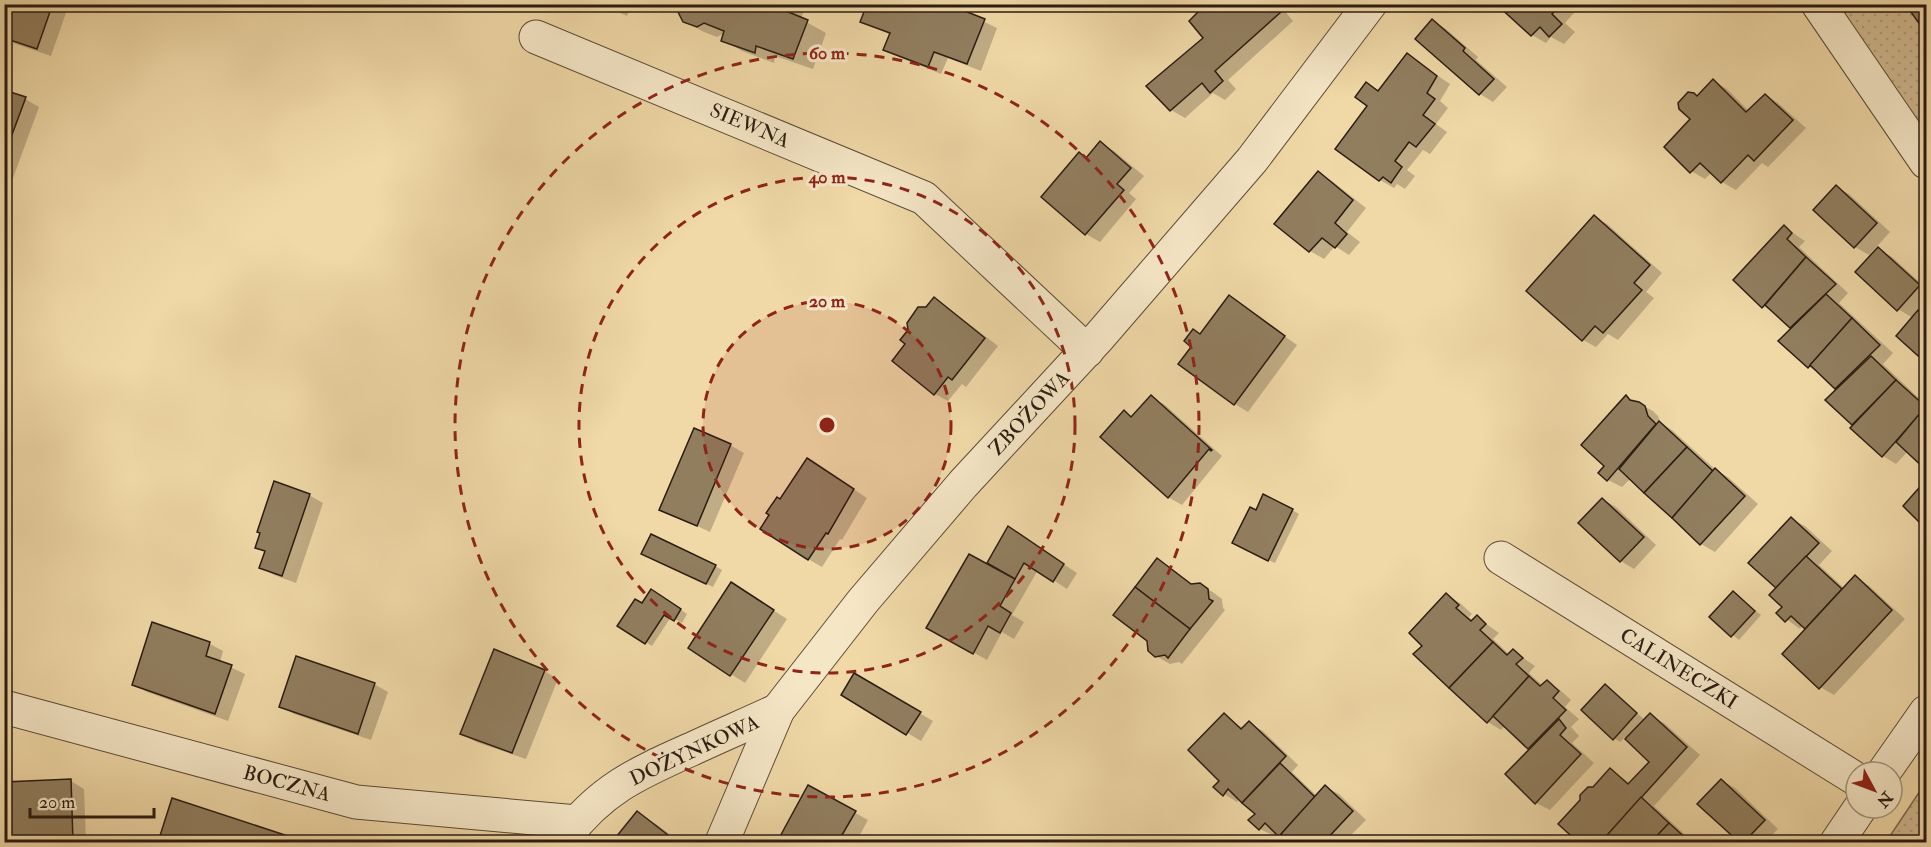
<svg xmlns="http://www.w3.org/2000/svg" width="1931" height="847" viewBox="0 0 1931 847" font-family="'IM FELL Double Pica',serif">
<defs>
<pattern id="grass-dots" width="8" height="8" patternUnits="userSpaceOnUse" patternTransform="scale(1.5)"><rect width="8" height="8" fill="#cfb88e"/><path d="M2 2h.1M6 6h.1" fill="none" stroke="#b29e79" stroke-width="1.8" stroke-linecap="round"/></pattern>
</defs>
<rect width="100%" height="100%" fill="#f0d8a7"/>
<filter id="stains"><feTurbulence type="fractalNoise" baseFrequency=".00333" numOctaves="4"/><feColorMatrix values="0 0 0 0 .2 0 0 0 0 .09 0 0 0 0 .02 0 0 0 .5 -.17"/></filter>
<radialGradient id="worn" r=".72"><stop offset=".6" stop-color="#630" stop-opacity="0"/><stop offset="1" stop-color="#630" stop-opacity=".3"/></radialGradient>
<!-- grass -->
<g fill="url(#grass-dots)" stroke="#7d6a50" stroke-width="1.5">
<path d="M1836,5H1926V137Z"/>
<path d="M1926,782V842H1886Z"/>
</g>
<!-- shadow -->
<g fill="#0003">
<path d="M4,4H69L51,56L4,40Z"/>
<path d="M601,4H632L627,16Z"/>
<path d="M679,4H806L801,19L826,33L813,69L775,56L774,63L742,51L723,40L725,33L717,37L704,32L684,21Z"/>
<path d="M868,4H957L967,10L966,13L997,28L981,71L948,58L941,74L899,57L885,49L891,35L862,21Z"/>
<path d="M1209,4H1279L1293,21L1228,80L1236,89L1225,100L1213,93L1185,118L1171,110L1148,86L1205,38Z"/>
<path d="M1498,4H1582L1565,23L1575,32L1564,44L1551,37L1546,43L1532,35Z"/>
<path d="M1433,21L1446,29L1478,57L1476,60L1507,87L1493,102L1480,94Z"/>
<path d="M1407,55L1450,84L1440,101L1448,108L1436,124L1447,132L1430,154L1423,150L1407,170L1415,176L1405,189L1397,184L1394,188L1380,180L1337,148L1369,105L1367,84L1380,91Z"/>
<path d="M1713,81L1727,89L1749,111L1765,95L1778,103L1806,128L1768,167L1762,163L1736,190L1722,182L1712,172L1705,179L1691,171L1693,119L1698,97Z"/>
<path d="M4,91L25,99L39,107L9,189L4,188Z"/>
<path d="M1101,143L1114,151L1144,176L1129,193L1136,199L1100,242L1086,234L1043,197L1087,159Z"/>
<path d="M1318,173L1332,181L1366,208L1347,232L1360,242L1349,255L1335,246L1324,259L1310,251L1276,224Z"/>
<path d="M1836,187L1849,194L1890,232L1869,255L1855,247L1815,210Z"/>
<path d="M1594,217L1607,224L1662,273L1646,292L1654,298L1618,340L1608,334L1596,347L1583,340Z"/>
<path d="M1784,227L1805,241L1799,247L1848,293L1839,303L1893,353L1883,364L1926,405V468L1908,451L1896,464L1883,456L1852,428L1854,425L1827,400L1837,389L1823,375L1809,367L1792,328L1778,315L1763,306Z"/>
<path d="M1878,249L1892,257L1926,288V301L1917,311L1926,317V361L1898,336L1913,318L1898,309Z"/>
<path d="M1230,297L1297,345L1248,412L1235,404L1201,335Z"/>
<path d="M934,299L947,307L998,346L966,387L962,384L948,401L935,394L907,343Z"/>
<path d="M1152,397L1165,405L1222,456L1182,505L1168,497L1124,412L1133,417Z"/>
<path d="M1626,397L1653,411L1658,416L1661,423L1672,430L1716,470L1729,478L1758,504L1715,552L1701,544L1631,478L1622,487L1608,480L1606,466Z"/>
<path d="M730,445L744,453L710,532L661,509Z"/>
<path d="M821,468L867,498L842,540L840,539L822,567L808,559L771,515L781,501Z"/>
<path d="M1926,482V527L1905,506Z"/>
<path d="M309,495L323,503L296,583L274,575L261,567L266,552L257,547Z"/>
<path d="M1602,499L1616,507L1656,545L1634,569L1621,561Z"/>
<path d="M1292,510L1299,514L1275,563L1240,547L1256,512Z"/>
<path d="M1791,519L1805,526L1832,551L1819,565L1844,588L1855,577L1868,585L1905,619L1834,695L1820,687L1807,629L1803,625L1800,629L1778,613L1784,607L1778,588Z"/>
<path d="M1009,528L1077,573L1067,589L1038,570L1012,615L1024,622L1014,639L1002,632L987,660L928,627L987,566Z"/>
<path d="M649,557L715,566L722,570L713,587Z"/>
<path d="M1158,560L1194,585L1200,584L1214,593L1222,599L1223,608L1225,610L1182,664L1179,662L1170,664L1156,656Z"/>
<path d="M744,592L787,619L745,683L690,648Z"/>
<path d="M1733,593L1761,615L1739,640L1711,617Z"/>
<path d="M658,594L687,614L682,623L671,617L652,646L620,626L642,604Z"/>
<path d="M1447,595L1460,603L1472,614L1469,617L1473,621L1477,617L1499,633L1493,639L1510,655L1513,651L1535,666L1529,673L1543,686L1547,682L1560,690L1571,700L1565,707L1579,719L1571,727L1579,736L1572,743L1594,763L1550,810L1536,803L1531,749L1505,726L1501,730L1488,722L1416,654L1424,645Z"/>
<path d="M153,624L210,644L223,651L220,662L245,674L228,721L147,692L134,684Z"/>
<path d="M544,671L558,679L526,759L476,742L462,734Z"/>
<path d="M855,675L933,721L921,741L843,695Z"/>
<path d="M374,684L388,692L371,740L294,714L280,706Z"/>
<path d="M1606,686L1645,720L1650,715L1664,723L1700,755L1654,806L1693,842H1580L1560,824L1611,770L1631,784L1652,762L1625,737L1620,742L1614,738Z"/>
<path d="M1224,715L1244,729L1249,723L1263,731L1298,765L1292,772L1317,796L1325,787L1339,794L1366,820L1344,842H1292L1277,833L1274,836L1260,829L1257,814L1240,799L1237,802L1224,794L1221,780Z"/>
<path d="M1721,780L1735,788L1778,829L1765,842H1741L1699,804Z"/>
<path d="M71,781L84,789L86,842H4V784Z"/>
<path d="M809,787L868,820L856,842H778Z"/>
<path d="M173,800L299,842H300H159Z"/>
<path d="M637,813L656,824L680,842H614Z"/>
</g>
<!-- building -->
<g fill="#917e5f" stroke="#2b1c12" stroke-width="1.5">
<path d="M4,4H47L52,6L37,49L4,38Z"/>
<path d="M678,4H783L781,9L808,20L793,59L756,46L755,53L721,41L724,31L704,23L697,27L683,22L676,8Z"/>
<path d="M867,4H952V6L985,19L967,64L934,52L928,67L883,50L890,33L860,22Z"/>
<path d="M1206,4H1274L1281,12L1215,71L1223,81L1210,93L1202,83L1170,111L1146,86L1203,38L1189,21Z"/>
<path d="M1496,4H1561L1552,14L1562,24L1549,37L1540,27L1531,36Z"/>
<path d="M1914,4H1926V33L1908,8Z"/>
<path d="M1432,19L1465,48L1463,51L1494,79L1479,95L1415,39Z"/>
<path d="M1407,53L1437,76L1427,93L1435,99L1423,115L1435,124L1416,147L1409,142L1395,161L1402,167L1391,183L1383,177L1379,181L1335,149L1367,106L1355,97L1366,82L1378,91Z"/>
<path d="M1713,79L1746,112L1765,94L1793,120L1754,161L1748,155L1721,183L1700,163L1690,173L1664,147L1690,119L1679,109L1678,103L1688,92L1694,93L1697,96Z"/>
<path d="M4,90L26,97L10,140L4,138Z"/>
<path d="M1100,141L1131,168L1117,184L1124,190L1085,235L1041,197L1079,152L1086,158Z"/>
<path d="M1318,171L1353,200L1335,223L1347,234L1335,248L1322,238L1309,252L1274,224Z"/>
<path d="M1836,185L1877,223L1854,248L1813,210Z"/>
<path d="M1594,215L1650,265L1634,283L1642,290L1603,333L1595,326L1582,341L1526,291Z"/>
<path d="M1784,225L1792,233L1787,239L1806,257L1762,308L1733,280Z"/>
<path d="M1878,247L1920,285L1897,311L1855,272Z"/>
<path d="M1806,257L1836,284L1790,328L1765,305Z"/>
<path d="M1826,294L1852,318L1808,368L1778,341Z"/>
<path d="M1229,295L1285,336L1234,405L1178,364L1191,347L1184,341L1193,329L1200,334Z"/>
<path d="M934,297L985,338L952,380L948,377L934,395L892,361L905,344L900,340L908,330L907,323L918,307H926Z"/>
<path d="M1918,310L1926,317V363L1896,336Z"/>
<path d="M1852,318L1880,345L1835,389L1810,365Z"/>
<path d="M1871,356L1896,380L1852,425L1825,400Z"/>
<path d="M1896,380L1926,407L1882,457L1850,428Z"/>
<path d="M1151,395L1212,450L1211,451L1209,449L1168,498L1100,437L1124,410L1131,417Z"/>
<path d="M1626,395L1630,400L1639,402L1645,406L1648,416L1656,424L1607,481L1598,473L1604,466L1581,445Z"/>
<path d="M1926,406V470L1896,442Z"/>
<path d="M1659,421L1687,447L1644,493L1619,469Z"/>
<path d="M694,428L731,444L697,526L659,510Z"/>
<path d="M1687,447L1713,471L1672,518L1644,493Z"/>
<path d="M807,458L854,489L828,534L826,533L808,560L760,529L769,515L766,513L777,497L780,499Z"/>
<path d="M1715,468L1745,496L1700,545L1672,518Z"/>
<path d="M1926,480V529L1903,506Z"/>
<path d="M274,481L310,494L282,576L259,568L265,551L255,548L260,533L257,532Z"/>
<path d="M1263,494L1293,509L1268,561L1232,543L1250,507L1256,510Z"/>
<path d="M1602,498L1644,537L1620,562L1578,523Z"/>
<path d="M1791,517L1819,543L1776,588L1748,563Z"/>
<path d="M1008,526L1064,564L1053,582L1024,563L1015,579L987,563Z"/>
<path d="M651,534L716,565L706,584L641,554Z"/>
<path d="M969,554L1015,579L1000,606L1011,613L1000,633L988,626L973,654L926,628Z"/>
<path d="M1806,556L1842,589L1805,629L1791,616L1785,622L1776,613L1782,607L1769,595Z"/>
<path d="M1157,558L1191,584L1200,583L1208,589L1209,599L1213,601L1190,629L1135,587Z"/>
<path d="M1855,575L1892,610L1819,689L1782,654Z"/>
<path d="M731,582L774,610L730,676L688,648Z"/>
<path d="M1135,587L1190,629L1168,658L1165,655L1155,657L1148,651L1147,641L1113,615Z"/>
<path d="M651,589L681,609L674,621L664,615L645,644L617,626L635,599L642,603Z"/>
<path d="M1733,591L1755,611L1731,637L1709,617Z"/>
<path d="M1446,593L1459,605L1456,608L1471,621L1477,615L1486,624L1480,630L1493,642L1449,688L1413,654L1422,646L1409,633Z"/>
<path d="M152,622L210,642L206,656L232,665L215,714L132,685Z"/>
<path d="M1493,642L1507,655L1513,649L1523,658L1516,664L1529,676L1487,723L1449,688Z"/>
<path d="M494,649L545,670L512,753L460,734Z"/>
<path d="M296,656L375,683L358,734L279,707Z"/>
<path d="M854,673L921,712L906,735L841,695Z"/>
<path d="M1529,676L1540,686L1547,680L1559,691L1553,698L1566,710L1528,749L1493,716Z"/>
<path d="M1605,684L1637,713L1613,740L1581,710Z"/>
<path d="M1224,713L1241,729L1249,721L1286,756L1242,803L1228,789L1223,796L1213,787L1219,781L1188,750Z"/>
<path d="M1650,713L1687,747L1601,842H1578L1558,824L1580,800V795L1588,787H1593L1610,768L1628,784L1649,762L1625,739Z"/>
<path d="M1559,719L1566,728L1560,735L1581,754L1535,804L1505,774Z"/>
<path d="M1280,763L1315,797L1279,837L1265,823L1259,830L1248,820L1255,814L1242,803Z"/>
<path d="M71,779L73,842H4V782Z"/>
<path d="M1721,779L1765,820L1744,842H1739L1697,804Z"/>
<path d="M808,785L856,811L838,842H777Z"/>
<path d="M1325,785L1353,811L1324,842H1289L1281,834Z"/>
<path d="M1641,797L1669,823L1651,842H1601Z"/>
<path d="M172,798L300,840L299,842H158Z"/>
<path d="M637,811L677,842H612Z"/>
<path d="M1669,823L1690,842H1651Z"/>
</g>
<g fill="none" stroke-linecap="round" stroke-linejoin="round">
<!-- minor casing -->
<g stroke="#5c4b37" stroke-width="35">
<g id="minor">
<path d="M1818,4L1926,162"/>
<path d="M536,37L924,198L1087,351"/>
<path d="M1501,558L1856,779"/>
<path d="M4,707L356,802L577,822"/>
<path d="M1884,772L1926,712"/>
<path d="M564,839C600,789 640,772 694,748C722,735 750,723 778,710"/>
<path d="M722,842L778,710L863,601L963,484L1099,337L1252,160L1370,4"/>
<path d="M1837,842L1860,808"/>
</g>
</g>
<!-- minor -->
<use href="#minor" stroke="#f5e6c6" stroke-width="33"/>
</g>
<!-- distance rings -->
<circle cx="827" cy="425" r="124" fill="#8f2418" fill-opacity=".12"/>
<g fill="none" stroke="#8f2418" stroke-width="3" stroke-dasharray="10 8">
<circle cx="827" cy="425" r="124"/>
<circle cx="827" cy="425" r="248"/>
<circle cx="827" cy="425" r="372"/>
</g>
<g text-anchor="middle" stroke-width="6" stroke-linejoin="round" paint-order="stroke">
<!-- street labels -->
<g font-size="20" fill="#2b1c12" stroke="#f5e6c6">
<text transform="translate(750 125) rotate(23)" y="7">SIEWNA</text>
<text transform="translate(1029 413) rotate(-47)" y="7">ZBOŻOWA</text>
<text transform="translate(1679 668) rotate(32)" y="7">CALINECZKI</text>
<text transform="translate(694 750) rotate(-25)" y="7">DOŻYNKOWA</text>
<text transform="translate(287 783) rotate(15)" y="7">BOCZNA</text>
</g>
</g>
<circle cx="827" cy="425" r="9" fill="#8f2418" stroke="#f5e6c6" stroke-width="3"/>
<g font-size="18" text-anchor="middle" font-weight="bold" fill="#8f2418" stroke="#f5e6c6" stroke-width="6" stroke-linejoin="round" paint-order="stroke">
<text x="827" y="59">60 m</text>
<text x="827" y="183">40 m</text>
<text x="827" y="307">20 m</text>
</g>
<!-- margin -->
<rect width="1931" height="847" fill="none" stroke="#f0d8a7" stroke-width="24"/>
<rect x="6" y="6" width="1919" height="835" fill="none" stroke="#2b1c12" stroke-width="3"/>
<rect x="12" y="12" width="1907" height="823" fill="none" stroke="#2b1c12" stroke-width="1.5"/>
<!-- north arrow -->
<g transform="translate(1874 790) rotate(131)"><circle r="28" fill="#f5e6c6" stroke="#a4957e" stroke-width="1.5"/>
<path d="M0-4.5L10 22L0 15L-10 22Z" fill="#8f2418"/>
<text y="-9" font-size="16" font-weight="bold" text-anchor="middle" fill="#2b1c12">N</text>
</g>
<!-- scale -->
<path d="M30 808v9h124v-9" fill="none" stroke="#2b1c12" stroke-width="3"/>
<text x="39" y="808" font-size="18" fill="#2b1c12" stroke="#f5e6c6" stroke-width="4.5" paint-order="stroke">20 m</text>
<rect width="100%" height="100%" filter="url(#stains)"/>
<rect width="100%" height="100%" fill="url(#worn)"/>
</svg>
